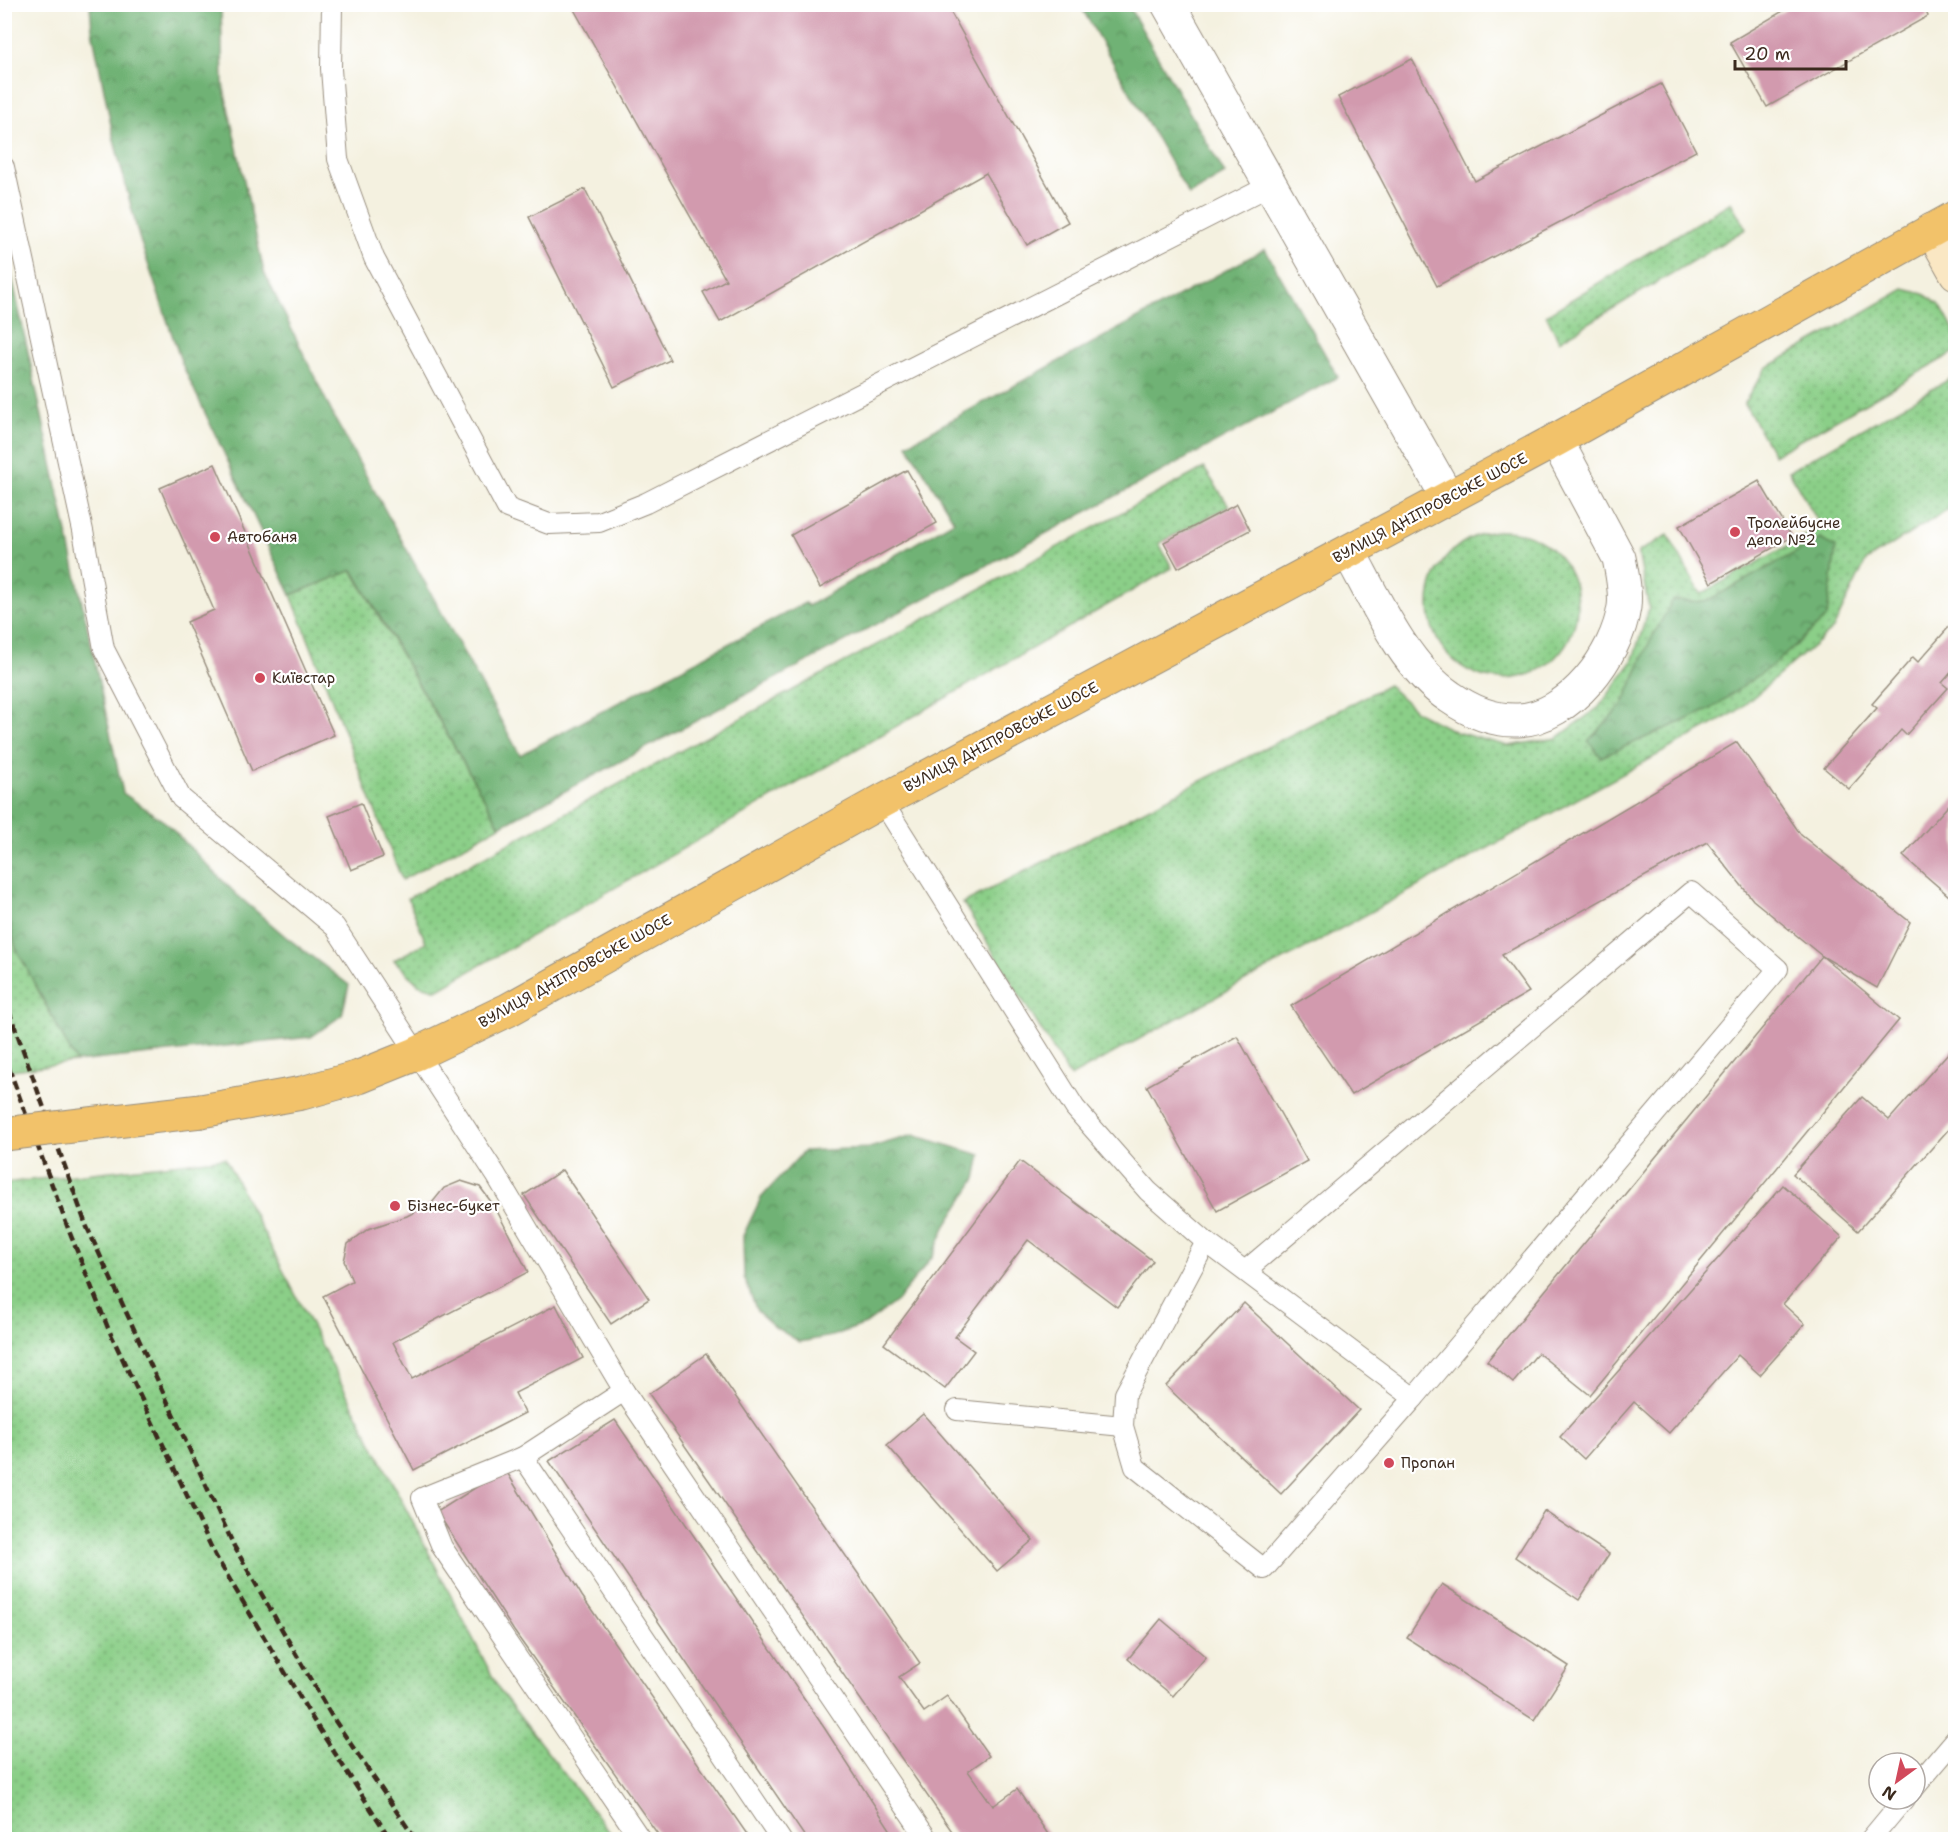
<svg xmlns="http://www.w3.org/2000/svg" width="1960" height="1844" viewBox="0 0 1960 1844" font-family="'Shantell Sans',sans-serif">
<defs>
<pattern id="grass-dots" width="8" height="8" patternUnits="userSpaceOnUse" patternTransform="scale(1.5)"><rect width="8" height="8" fill="#8bcf88"/><path d="M2 2h.1M6 6h.1" fill="none" stroke="#73a86f" stroke-width="1.8" stroke-linecap="round"/></pattern>
<pattern id="forest-crowns" width="20" height="18" patternUnits="userSpaceOnUse" patternTransform="scale(1.5)"><rect width="20" height="18" fill="#70b274"/><path d="M2 6a3 3 0 1 1 6 0M12 15a3 3 0 1 1 6 0" fill="none" stroke="#5d915f"/></pattern>
</defs>
<rect width="100%" height="100%" fill="#fff"/>
<filter id="ink" filterUnits="userSpaceOnUse"><feTurbulence type="fractalNoise" baseFrequency=".0167" numOctaves="2"/><feDisplacementMap in="SourceGraphic" scale="12" xChannelSelector="R" yChannelSelector="G"/><feConvolveMatrix kernelMatrix="1 2 1 2 8 2 1 2 1" color-interpolation-filters="sRGB"/></filter>
<filter id="wash" filterUnits="userSpaceOnUse"><feTurbulence type="fractalNoise" baseFrequency=".008" numOctaves="4" result="noise"/><feDisplacementMap in="SourceGraphic" scale="24" xChannelSelector="R" yChannelSelector="G"/><feGaussianBlur stdDeviation="1.35" result="paint"/><feColorMatrix in="noise" values="0 0 0 0 0 0 0 0 0 0 0 0 0 0 0 0 0 1.4 0 .05"/><feComposite in="paint" operator="in"/></filter>
<g filter="url(#wash)">
<rect width="100%" height="100%" fill="#f4f1e0"/>
<!-- grass -->
<g fill="url(#grass-dots)" stroke="#637c53" stroke-width="1.5">
<path d="M1731,202L1746,229L1559,341L1546,315Z"/>
<path d="M1904,289L1924,294L1940,305L1955,332V352L1774,455L1744,403L1766,368Z"/>
<path d="M1955,376V513L1947,510L1866,561L1833,629L1736,712L1070,1077L963,903L1388,685L1417,712L1456,732L1508,746L1557,738L1599,707L1632,662L1649,608L1638,552L1668,535L1701,594L1821,527L1789,471Z"/>
<path d="M1204,468L1229,506L1159,543L1172,568L437,990L418,984L394,960L426,943L408,898Z"/>
<circle cx="1503" cy="605" r="74"/>
<path d="M352,570L500,826L402,880L291,595Z"/>
<path d="M4,904L16,948L76,1062L5,1071Z"/>
<path d="M225,1158L500,1691L615,1839H5V1183Z"/>
</g>
<!-- forest -->
<g fill="url(#forest-crowns)" stroke="#566e49" stroke-width="1.5">
<path d="M90,5H221L223,84L264,272L336,421L520,755L805,603L808,606L954,521L907,444L1265,249L1338,377L500,826L353,570L291,595L182,364L139,237L114,140L92,30Z"/>
<path d="M1080,5H1128L1225,174L1189,195Z"/>
<path d="M4,240L123,793L165,822L236,894L285,936L349,985L342,1015L311,1037L76,1062L16,948L4,904Z"/>
<path d="M1820,539L1836,547L1827,617L1777,662L1711,709L1601,757L1588,741L1623,704L1649,643L1673,600L1705,602Z"/>
<path d="M913,1135L981,1155L976,1179L945,1227L933,1256L898,1300L866,1324L832,1336L800,1342L776,1328L757,1311L744,1277L743,1236L761,1198L804,1151L869,1148Z"/>
</g>
<g id="blocks">
<!-- building -->
<g fill="#d29aae">
<path d="M571,4H946L1068,222L1027,245L986,173L720,322L703,292L726,280Z"/>
<path d="M1795,4H1922L1928,16L1767,107L1730,42Z"/>
<path d="M1412,59L1475,181L1661,84L1696,151L1437,286L1338,97Z"/>
<path d="M585,189L670,360L614,387L529,217Z"/>
<path d="M215,464L334,735L252,771L187,622L214,610L160,488Z"/>
<path d="M907,470L937,523L820,588L791,535Z"/>
<path d="M1759,481L1792,537L1711,583L1679,526Z"/>
<path d="M1237,504L1250,530L1178,568L1164,542Z"/>
<path d="M1956,619V667L1942,683L1948,688L1906,735L1901,730L1849,789L1824,768L1877,708L1872,704L1913,657L1918,662Z"/>
<path d="M1737,742L1801,835L1910,922L1877,988L1822,956L1753,900L1707,842L1502,955L1529,992L1351,1095L1291,1006Z"/>
<path d="M1956,797V902L1903,856Z"/>
<path d="M361,803L383,857L351,870L329,816Z"/>
<path d="M1822,956L1899,1020L1590,1395L1538,1353L1513,1383L1487,1361Z"/>
<path d="M1237,1036L1307,1161L1217,1211L1147,1086Z"/>
<path d="M1956,1044V1121L1858,1231L1793,1174L1862,1097L1889,1120Z"/>
<path d="M1020,1161L1153,1261L1117,1307L1028,1240L955,1337L974,1351L945,1389L884,1344Z"/>
<path d="M562,1170L649,1299L611,1324L524,1195Z"/>
<path d="M461,1181L480,1187L495,1207L528,1272L393,1342L412,1379L556,1305L583,1358L515,1393L525,1413L414,1470L323,1296L352,1281L344,1261L348,1244L368,1229L407,1216L432,1203L444,1188Z"/>
<path d="M1783,1185L1842,1237L1783,1304L1805,1324L1760,1375L1738,1355L1669,1433L1634,1402L1584,1459L1560,1437Z"/>
<path d="M1244,1303L1359,1410L1281,1494L1166,1386Z"/>
<path d="M706,1354L920,1663L899,1677L924,1712L947,1696L989,1756L968,1771L993,1806L1017,1789L1052,1840H958L649,1394Z"/>
<path d="M923,1414L1033,1540L997,1571L887,1445Z"/>
<path d="M615,1420L825,1729L897,1840H807L549,1461Z"/>
<path d="M505,1469L582,1596L751,1840H662L514,1631L437,1512Z"/>
<path d="M1544,1511L1609,1554L1579,1600L1515,1557Z"/>
<path d="M1442,1584L1569,1666L1534,1720L1407,1638Z"/>
<path d="M1161,1619L1206,1657L1173,1696L1128,1659Z"/>
</g>
</g>
</g>
<g filter="url(#ink)">
<use href="#blocks" fill-opacity="0" stroke="#988e7f" stroke-width="1.5"/>
<g fill="none" stroke-linecap="round" stroke-linejoin="round">
<!-- lane casing -->
<g stroke="#988e7f" stroke-width="22">
<g id="lane">
<path d="M332,4L331,69L338,159L374,258L507,508L549,524L599,522L646,503L1271,185"/>
<path d="M4,167L83,531L104,649L181,798L335,927L496,1175L624,1391L928,1840"/>
<path d="M882,801L1075,1108L1148,1191L1206,1242L1414,1398L1778,969L1691,892L1245,1271"/>
<path d="M1206,1242L1125,1394L1123,1426L1135,1467L1264,1569L1414,1398"/>
<path d="M624,1391L523,1457L781,1840"/>
<path d="M957,1410L1123,1426"/>
<path d="M523,1457L422,1498L442,1547L641,1840"/>
<path d="M1915,1787L1956,1739"/>
<path d="M1870,1840L1904,1799"/>
</g>
</g>
<!-- street casing -->
<g stroke="#988e7f" stroke-width="35">
<g id="street">
<path d="M1168,4L1448,498"/>
<path d="M1349,552C1374,598 1405,668 1450,697C1470,711 1493,721 1518,720C1570,718 1617,655 1624,607C1626,591 1622,574 1619,558L1556,440"/>
</g>
</g>
<!-- secondary casing -->
<g stroke="#988e7f" stroke-width="35">
<path id="secondary" d="M1932,230L1956,273"/>
</g>
<!-- primary casing -->
<g stroke="#988e7f" stroke-width="35">
<path id="primary" d="M201,1111L302,1093L359,1077L416,1054L508,1010L882,801L1556,440L1956,217"/>
</g>
<!-- lane -->
<use href="#lane" stroke="#fff" stroke-width="20"/>
<!-- street -->
<use href="#street" stroke="#fff" stroke-width="33"/>
<!-- secondary -->
<use href="#secondary" stroke="#fae7c3" stroke-width="33"/>
<!-- primary -->
<use href="#primary" stroke="#f2c26a" stroke-width="33"/>
<!-- rail -->
<g stroke="#3b2a1e" stroke-width="4.5" stroke-dasharray="9 4.5" stroke-linecap="butt">
<path d="M4,997L86,1225L234,1546L331,1715L416,1840"/>
<path d="M4,1055L69,1231L108,1328L215,1555L314,1721L391,1840"/>
</g>
<!-- primary-bridge casing -->
<g stroke="#988e7f" stroke-width="35" stroke-linecap="butt">
<path id="primary-bridge" d="M4,1134L201,1111"/>
</g>
<!-- primary-bridge -->
<use href="#primary-bridge" stroke="#f2c26a" stroke-width="33"/>
</g>
</g>
<!-- markers -->
<g fill="#d1495b" stroke="#fff" stroke-width="2">
<circle cx="1735" cy="532" r="6"/>
<circle cx="215" cy="537" r="6"/>
<circle cx="260" cy="678" r="6"/>
<circle cx="395" cy="1206" r="6"/>
<circle cx="1389" cy="1463" r="6"/>
</g>
<g text-anchor="middle" stroke-width="4.5" stroke-linejoin="round" paint-order="stroke">
<!-- street labels -->
<g font-size="15" fill="#3b2a1e" stroke="#fff">
<text transform="translate(1430 508) rotate(-28)" y="5">ВУЛИЦЯ ДНІПРОВСЬКЕ ШОСЕ</text>
<text transform="translate(1001 737) rotate(-28)" y="5">ВУЛИЦЯ ДНІПРОВСЬКЕ ШОСЕ</text>
<text transform="translate(575 971) rotate(-29)" y="5">ВУЛИЦЯ ДНІПРОВСЬКЕ ШОСЕ</text>
</g>
<!-- poi labels -->
<g font-size="15" fill="#3b2a1e" stroke="#fff" text-anchor="start">
<text x="1747" y="528">Тролейбусне<tspan x="1747" dy="17">депо №2</tspan></text>
<text x="227" y="542">Автобаня</text>
<text x="272" y="683">Київстар</text>
<text x="407" y="1211">Бізнес-букет</text>
<text x="1401" y="1468">Пропан</text>
</g>
</g>
<!-- margin -->
<rect width="1960" height="1844" fill="none" stroke="#fff" stroke-width="24"/>
<!-- north arrow -->
<g transform="translate(1897 1781) rotate(213)"><circle r="28" fill="#ffffff" stroke="#b1aaa5" stroke-width="1.5"/>
<path d="M0-4.5L10 22L0 15L-10 22Z" fill="#d1495b"/>
<text y="-9" font-size="16" font-weight="bold" text-anchor="middle" fill="#3b2a1e">N</text>
</g>
<!-- scale -->
<path d="M1735 60v9h111v-9" fill="none" stroke="#3b2a1e" stroke-width="3"/>
<text x="1744" y="60" font-size="18" fill="#3b2a1e" stroke="#ffffff" stroke-width="4.5" paint-order="stroke">20 m</text>
</svg>
